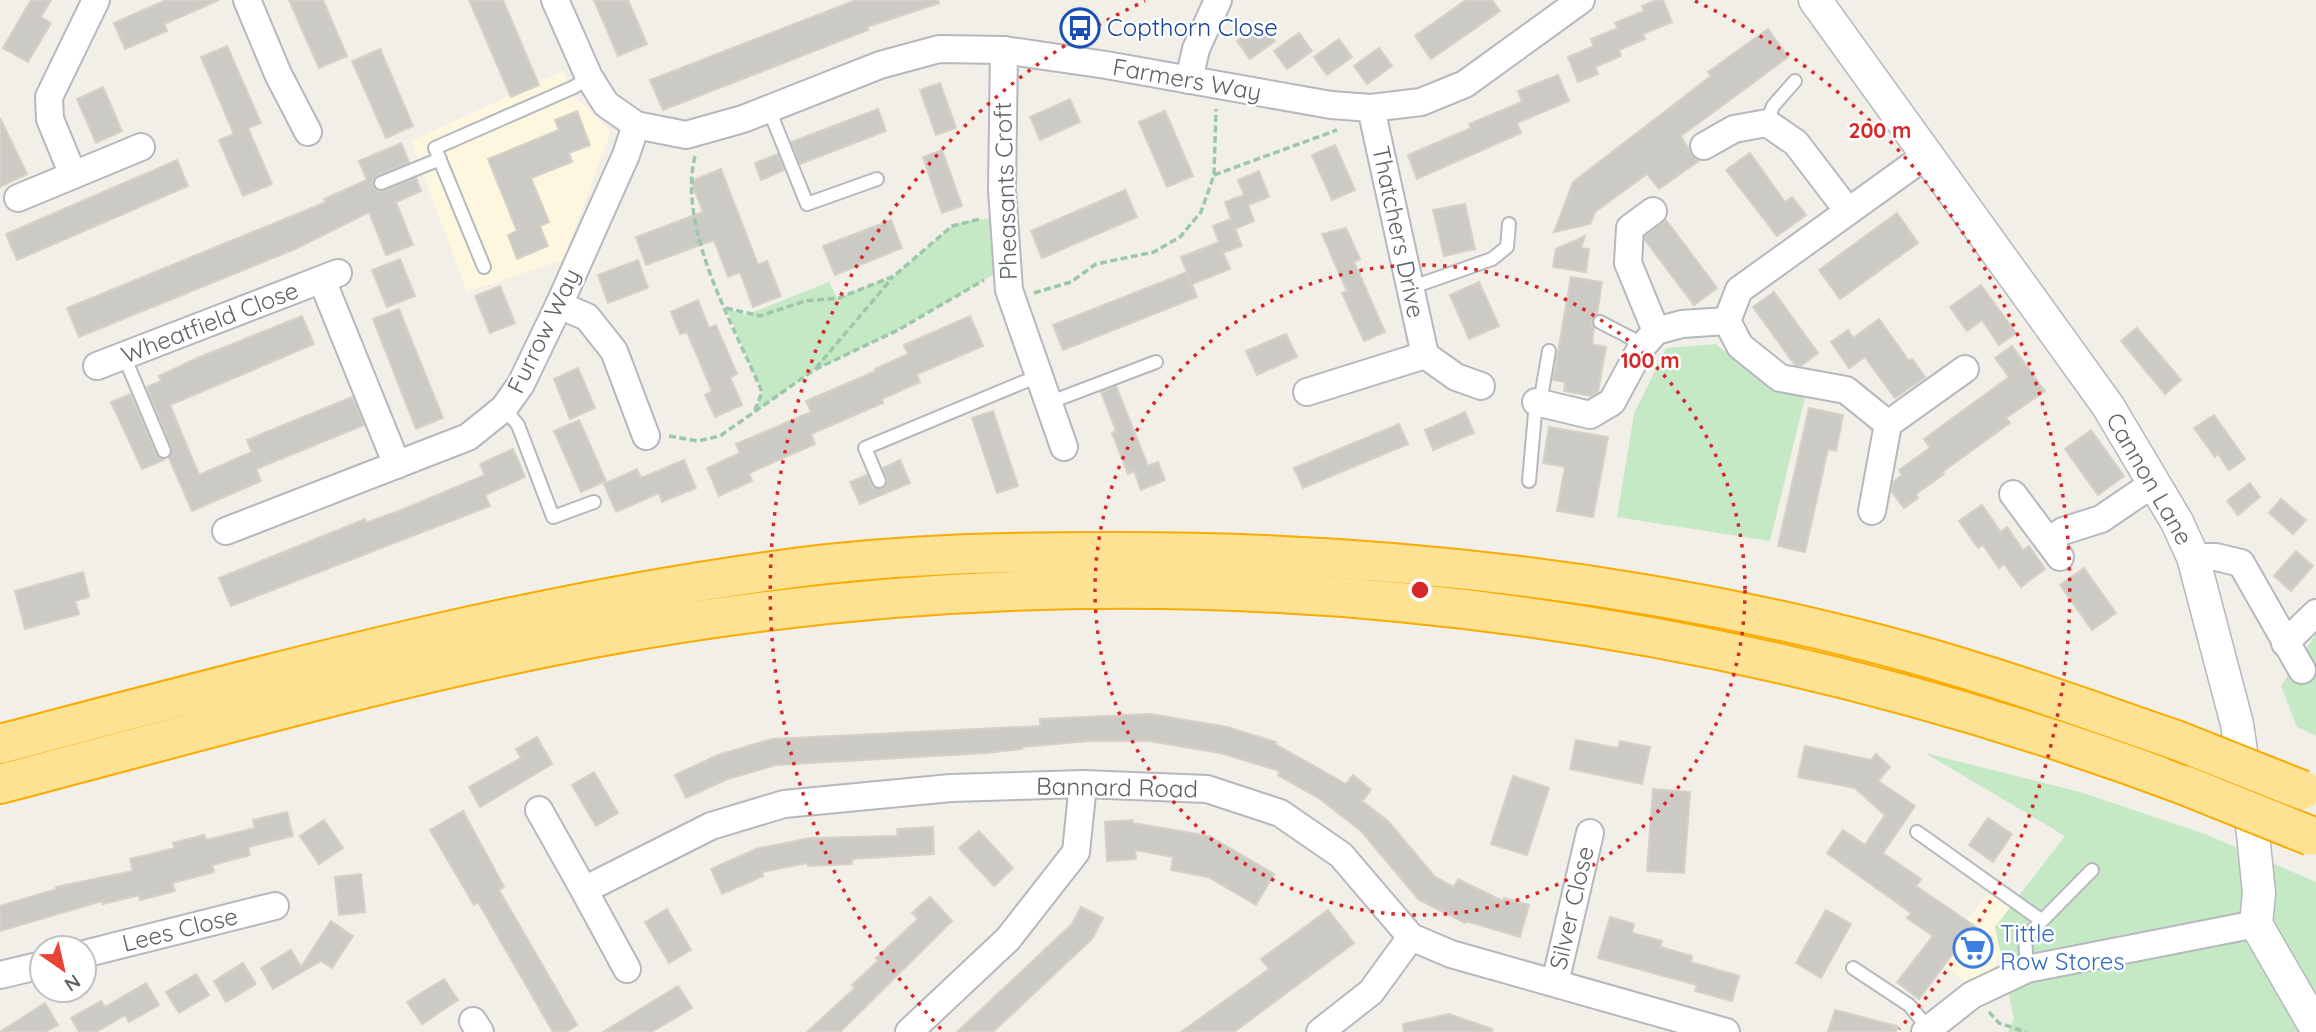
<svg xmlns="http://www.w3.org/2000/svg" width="2316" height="1032" viewBox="0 0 2316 1032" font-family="Quicksand,sans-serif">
<rect width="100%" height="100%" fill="#f1efe8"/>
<!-- commercial -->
<g fill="#fef7e0">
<path d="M563,71L575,97L611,131L563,260L467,292L411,141Z"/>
<path d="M1991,889L2028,916L1983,981L1966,983L1936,960Z"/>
</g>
<!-- green -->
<g fill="#c5e8c5">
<path d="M1004,217L1008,266L898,330L814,370L754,412L762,392L726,308L746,315L829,282L837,298L894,276L952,226L966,221Z"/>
<path d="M1716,344L1759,380L1806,393L1770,541L1617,517L1634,414L1666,348Z"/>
<path d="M2316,634V736L2297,727L2281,686Z"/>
<path d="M1925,753L2080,792L2205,834L2316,882V1032H2008L2014,1019L1995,927L2065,836Z"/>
</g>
<!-- building -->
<g fill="#cccac5" stroke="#d6d1c6" stroke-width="2">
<path d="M31,0H51L41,17L51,23L28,62L3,48Z"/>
<path d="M166,0H219L164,24L167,31L125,49L114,23Z"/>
<path d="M289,0H323L347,56L319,68Z"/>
<path d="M469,0H503L539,85L511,97Z"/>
<path d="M594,0H628L647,44L618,56Z"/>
<path d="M856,0H938L939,3L867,27L868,30L663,110L650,80Z"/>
<path d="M1466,0H1492L1500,11L1431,59L1415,36Z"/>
<path d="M1656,0H1663L1672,22L1643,34L1645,39L1619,50L1621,56L1595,67L1598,74L1578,82L1568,57L1594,46L1591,39L1618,28L1615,23L1644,11L1642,6Z"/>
<path d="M1262,23L1275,41L1250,59L1237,41Z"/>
<path d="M1768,29L1788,57L1681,136L1691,154L1699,161L1659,189L1647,174L1595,212L1590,224L1554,232L1573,182L1711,76L1708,72Z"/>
<path d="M1299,33L1312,51L1287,69L1274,51Z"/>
<path d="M1339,39L1352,57L1327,75L1314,57Z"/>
<path d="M227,46L261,123L248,128L272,184L243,196L219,140L234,134L201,57Z"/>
<path d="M1379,48L1392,66L1367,84L1354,66Z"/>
<path d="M380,49L413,126L386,138L352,61Z"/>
<path d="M1558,75L1569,101L1517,123L1521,133L1417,179L1408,155L1471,128L1469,124L1522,102L1518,91Z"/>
<path d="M940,83L956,128L936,135L920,90Z"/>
<path d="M103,87L122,131L96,143L77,99Z"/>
<path d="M1070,99L1080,122L1040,140L1030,117Z"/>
<path d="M878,109L886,131L800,164L791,142Z"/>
<path d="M577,111L590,145L569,153L572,162L531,178L549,222L540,226L548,246L517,259L508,235L517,231L488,159L559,130L555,120Z"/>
<path d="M1165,111L1193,176L1167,187L1139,122Z"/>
<path d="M0,118L27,174L0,187Z"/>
<path d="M401,143L409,162L378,175L372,182L375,189L380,192L416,178L421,191L396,202L413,245L386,255L369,212L295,249L79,337L67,308L326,202L324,199L367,180L359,161Z"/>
<path d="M1335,145L1355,190L1332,200L1312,155Z"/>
<path d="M942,150L962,206L942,213L923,157Z"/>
<path d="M1750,153L1785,202L1792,197L1806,215L1777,236L1726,170Z"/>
<path d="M778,154L784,170L761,180L755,163Z"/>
<path d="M177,160L188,186L17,260L6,234Z"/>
<path d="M721,169L758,265L767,261L781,296L753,307L740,272L728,277L714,240L646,265L636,237L703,212L691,181Z"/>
<path d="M1259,171L1269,197L1248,205L1254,221L1235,229L1242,246L1223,253L1230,269L1192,284L1197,297L1063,350L1053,325L1187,272L1191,283L1181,257L1219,242L1213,226L1231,219L1225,202L1244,195L1238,180Z"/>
<path d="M1125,190L1137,217L1042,258L1031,231Z"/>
<path d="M1465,204L1475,249L1444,256L1433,210Z"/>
<path d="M1897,213L1918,243L1840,299L1819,270Z"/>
<path d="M891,220L902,248L835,275L823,246Z"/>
<path d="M1666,220L1717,288L1694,305L1645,240V236Z"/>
<path d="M1346,228L1360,259L1354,262L1385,332L1364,341L1342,293L1347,291L1322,234Z"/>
<path d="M1585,236L1581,248L1589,249L1586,272L1553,267L1556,249Z"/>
<path d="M400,259L415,296L387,307L372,270Z"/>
<path d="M638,260L648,288L608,303L598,275Z"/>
<path d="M1571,277L1602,282L1597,314L1591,322L1594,328L1592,344L1606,347L1598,392L1591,396L1564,391L1565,382L1553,380Z"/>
<path d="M1479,282L1499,326L1469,339L1450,295Z"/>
<path d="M1981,285L2016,333L1999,345L1982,320L1967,331L1950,307Z"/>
<path d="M500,286L515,323L490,333L475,296Z"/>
<path d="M1774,292L1818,353L1801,366L1795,365L1753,307Z"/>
<path d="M698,300L709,328L716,325L737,374L730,377L742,405L715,417L705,395L712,391L687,332L680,334L671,312Z"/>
<path d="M399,309L443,418L416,429L373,319Z"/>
<path d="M302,316L314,344L170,405L199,475L252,452L247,440L352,397L364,425L256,469L261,481L192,511L169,458L172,448L147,387L161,381L159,376L195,359Z"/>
<path d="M970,316L983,346L917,374L920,382L882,399L883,403L811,434L815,444L749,473L752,481L719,496L707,468L740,453L736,444L811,412L806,401L876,371L875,369L908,354L904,345Z"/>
<path d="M1879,319L1909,361L1912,359L1925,377L1895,398L1865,357L1849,368L1831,342L1848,330L1853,338Z"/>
<path d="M2137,328L2181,380L2165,394L2121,341Z"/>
<path d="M1286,334L1297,357L1257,375L1246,351Z"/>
<path d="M2012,346L2045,391L2006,418L2010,423L1942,472L1944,474L1916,494L1918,498L1904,508L1892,492L1893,482L1902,475L1899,470L1930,448L1924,439L2009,377L1995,358Z"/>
<path d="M578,368L595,408L570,419L554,379Z"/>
<path d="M1116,386L1148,466L1158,462L1165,480L1141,490L1134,471L1128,474L1112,433L1116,431L1101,392Z"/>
<path d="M130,394L156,454L164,460L142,469L111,402Z"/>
<path d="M1809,408L1843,415L1836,451L1828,449L1805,552L1778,546Z"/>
<path d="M993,411L1018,486L997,493L972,418Z"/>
<path d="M1465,412L1474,433L1433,450L1425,430Z"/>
<path d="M2214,415L2245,459L2229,470L2218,454L2215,457L2194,428Z"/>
<path d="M579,420L606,481L581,492L554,431Z"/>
<path d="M1399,424L1408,444L1303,488L1294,468Z"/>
<path d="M1549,427L1608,437L1593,517L1557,511L1565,467L1543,463Z"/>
<path d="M2091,430L2124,476L2098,495L2065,449Z"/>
<path d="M513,449L525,477L485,495L490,506L231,606L219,578L365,519L366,523L404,509L485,475L480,464Z"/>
<path d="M684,460L696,488L662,502L659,493L616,512L604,484L637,469L641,478Z"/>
<path d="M900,460L910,483L860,504L850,482L867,475L873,488L883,489L888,481L883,468Z"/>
<path d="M2250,483L2260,497L2238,515L2227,501Z"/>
<path d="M2281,499L2306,520L2293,534L2269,513Z"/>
<path d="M1982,505L2001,532L2007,527L2023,550L2029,546L2045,569L2021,587L2004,564L1999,568L1983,545L1978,548L1959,521Z"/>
<path d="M2296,551L2313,566L2291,591L2274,576Z"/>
<path d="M2084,568L2116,613L2092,630L2060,585Z"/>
<path d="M83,572L89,597L75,601L79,614L25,629L15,591Z"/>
<path d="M1150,714L1227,727L1276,742L1275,744L1346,784L1353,775L1371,790L1362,801L1388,821L1435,877L1454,887L1458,879L1503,901L1504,898L1529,905L1520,937L1466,921L1465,923L1419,900L1362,832L1320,799L1278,775L1280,771L1220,753L1149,741H1089L1022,747V749L986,753L776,765L728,779L686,798L675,775L718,755L772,739L1040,726V719Z"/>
<path d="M537,737L552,764L480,807L469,787L521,758L516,749Z"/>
<path d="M1576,740L1618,748L1620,741L1650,747L1642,784L1570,769Z"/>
<path d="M1805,746L1871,760L1876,754L1890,767L1878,781L1915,806L1883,853L1921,879L1916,886L1992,938L1974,965L1955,951L1919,999L1897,982L1933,936L1907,918L1911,913L1827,853L1843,830L1865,845L1885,815L1855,788L1798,777Z"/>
<path d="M594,772L618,813L596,826L572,785Z"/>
<path d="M1513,776L1549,788L1527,855L1491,844Z"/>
<path d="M1653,789L1690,792L1684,873L1647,871Z"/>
<path d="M463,811L504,887L499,890L577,1025L566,1032H553L478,902L474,905L430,830Z"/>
<path d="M287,812L293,836L248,847L250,855L212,865L214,872L172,883L175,891L140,900L139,895L103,904L102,901L0,931V906L57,889L56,887L133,871L130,859L175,848L173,843L204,835L206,840L255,828L253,820Z"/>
<path d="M1988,818L2012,834L1993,862L1969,845Z"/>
<path d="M324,820L343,848L319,864L300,836Z"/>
<path d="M1133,820V823L1209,836L1274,874L1256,905L1208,877L1171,870L1173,857L1135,850L1136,859L1107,861L1105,822Z"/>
<path d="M933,827L934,854L852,859V864L808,866L807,863L762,872L763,876L722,894L711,869L756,849L810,838L898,836L897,829Z"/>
<path d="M979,831L1013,868L994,886L959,848Z"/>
<path d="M361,874L365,912L339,915L335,877Z"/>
<path d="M930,897L952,921L840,1032H807L855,988L852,985L878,961L876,958L918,919L912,913Z"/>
<path d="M1081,907L1103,918L1092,939L993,1032H957L1072,924Z"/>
<path d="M667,909L691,950L669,963L645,922Z"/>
<path d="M1328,910L1354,943L1234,1032H1181L1269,969L1261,959Z"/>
<path d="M1826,910L1851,924L1821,978L1796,963Z"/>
<path d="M1610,917L1634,924L1632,933L1662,941L1660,947L1692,956L1691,962L1739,976L1732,1001L1695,991L1697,985L1598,958Z"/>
<path d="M331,921L353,936L332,968L321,961L273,989L261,968L291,950L301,967Z"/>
<path d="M243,963L256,984L226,1002L214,981Z"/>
<path d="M196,974L209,995L179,1013L166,992Z"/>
<path d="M444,979L458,1000L422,1024L407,1002Z"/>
<path d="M146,983L159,1005L129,1022L125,1015L96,1032H79L71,1018L101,1001L105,1007Z"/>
<path d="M678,986L692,1008L667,1023L651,1032H603Z"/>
<path d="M45,1003L58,1025L45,1032H0Z"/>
<path d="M1835,1010L1897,1026L1896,1032H1828Z"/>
<path d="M1449,1014L1492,1029V1032H1404L1403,1024Z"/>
</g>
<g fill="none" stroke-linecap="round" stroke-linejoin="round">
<!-- service casing -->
<g stroke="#b5b8bc" stroke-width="16">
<g id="service">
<path d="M768,107L807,204L877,179"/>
<path d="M1767,123L1773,106L1795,81"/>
<path d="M381,183L440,159"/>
<path d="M484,267L435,148L574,87L589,77"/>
<path d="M1410,288L1492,259L1507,247L1509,224"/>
<path d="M1600,322L1631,338L1641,348"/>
<path d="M124,356L164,451"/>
<path d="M1048,403L1156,362"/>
<path d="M1540,403L1549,351"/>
<path d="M504,408L518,425L553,517L594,502"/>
<path d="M879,481L865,448L1038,376"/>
<path d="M1529,481L1536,402"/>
<path d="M1917,832L2041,920"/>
<path d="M1853,968L1909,1005L1929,1029"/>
<path d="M2027,969L2025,938L2092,870"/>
</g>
</g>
<!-- minor casing -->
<g stroke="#b5b8bc" stroke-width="30">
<g id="minor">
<path d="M247,0L278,74L308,132"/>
<path d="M555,0L589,77L606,104L636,125L686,135L743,119L880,65L939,49L1004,50L1106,65L1331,105L1371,108L1421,102L1465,84L1581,0"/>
<path d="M1004,50L1002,190L1009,290L1064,447"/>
<path d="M1189,80L1196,49L1218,0"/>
<path d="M1371,108L1425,355"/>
<path d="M1704,146L1734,129L1767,123L1796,143L1848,211"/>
<path d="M73,175L50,119L49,97L96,0"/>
<path d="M18,198L141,147"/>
<path d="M1653,211L1630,228L1628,263L1656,331"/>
<path d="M322,280L397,465"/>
<path d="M559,305L587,317L614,351L646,436"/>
<path d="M97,366L338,273"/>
<path d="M1307,392L1425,355L1456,377L1481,386"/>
<path d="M1536,402L1590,415L1612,402L1641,348L1656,331L1682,324L1727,321"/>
<path d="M1888,424L1846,390L1780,378L1740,346L1727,321L1739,290L1928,154"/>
<path d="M2013,494L2060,557"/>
<path d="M1872,511L1888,424L1965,369"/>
<path d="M226,531L468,437L504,408L521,384L559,305L626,155L636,125"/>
<path d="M2048,541L2063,531L2101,519L2154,483"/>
<path d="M2193,557H2216L2241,563L2302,670"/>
<path d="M2285,643L2316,613"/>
<path d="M539,810L584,890"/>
<path d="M84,954L275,906"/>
<path d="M627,969L584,890L711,826L784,804L951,788L1083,784L1207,789L1280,813L1341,855L1411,937L1451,954L1726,1032"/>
<path d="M0,975L42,965"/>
<path d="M1555,983L1590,833"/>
<path d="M473,1021L480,1032"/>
<path d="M909,1032L1008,939L1076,852L1083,784"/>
<path d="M1320,1032L1371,992L1411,937"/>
<path d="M1925,1032L1972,995L2027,969L2256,924"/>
</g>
</g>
<!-- tertiary casing -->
<g stroke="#b5b8bc" stroke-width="35">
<path id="tertiary" d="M1815,0L2108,406L2177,522L2193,557L2237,724L2253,834L2259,893L2256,924L2316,1028"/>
</g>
<!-- motorway casing -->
<g stroke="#f9ab00" stroke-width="42">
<g id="motorway">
<path d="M0,744C256,677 510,607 772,571C882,555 995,552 1106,552C1377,551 1650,581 1911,653C2001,678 2089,710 2176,740"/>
<path d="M0,784C198,732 397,675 598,637C1136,538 1674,594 2184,785"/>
</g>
</g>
<!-- path -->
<g stroke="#9cc7a9" stroke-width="3.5" stroke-dasharray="7 3.5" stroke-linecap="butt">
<path d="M695,156C677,230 734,325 762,392L755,410"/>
<path d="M1214,175L1337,130"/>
<path d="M1034,293L1071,282L1096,264L1154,252L1180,237L1201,212L1214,175L1216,109"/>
<path d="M726,308L760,316L805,301L839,298L894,276L952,226L980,219"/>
<path d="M816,368L893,277"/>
<path d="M669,436L698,441L720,436L814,370L898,330L984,280"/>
<path d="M1989,1012L1999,1023L2026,1032"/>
</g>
<!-- service -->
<use href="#service" stroke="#fff" stroke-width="12"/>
<!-- minor -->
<use href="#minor" stroke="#fff" stroke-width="26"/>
<!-- tertiary -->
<use href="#tertiary" stroke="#fff" stroke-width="32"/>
<!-- motorway -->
<use href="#motorway" stroke="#fde293" stroke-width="38"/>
<!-- motorway-bridge casing -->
<g stroke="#f9ab00" stroke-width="42" stroke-linecap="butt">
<g id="motorway-bridge">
<path d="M2176,740L2302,790"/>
<path d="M2184,785L2311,836"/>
</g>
</g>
<!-- motorway-bridge -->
<use href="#motorway-bridge" stroke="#fde293" stroke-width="38"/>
</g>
<!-- distance rings -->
<g fill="none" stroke="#d62828" stroke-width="3.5" stroke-dasharray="3.5 7">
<circle cx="1420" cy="590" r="325"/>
<path d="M941 1029A650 650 0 0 1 1145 1M1695 1A650 650 0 0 1 1899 1029"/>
</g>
<!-- icons -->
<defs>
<g id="bus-ring" transform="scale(2.0125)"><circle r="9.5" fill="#fff" stroke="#1a4fb4" stroke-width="1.5"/><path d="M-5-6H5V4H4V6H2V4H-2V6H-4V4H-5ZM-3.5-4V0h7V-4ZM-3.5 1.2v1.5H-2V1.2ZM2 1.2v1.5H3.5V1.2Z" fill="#1a4fb4"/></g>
<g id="supermarket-ring" transform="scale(2.0125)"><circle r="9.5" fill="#fff" stroke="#3f7fe0" stroke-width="1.5"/><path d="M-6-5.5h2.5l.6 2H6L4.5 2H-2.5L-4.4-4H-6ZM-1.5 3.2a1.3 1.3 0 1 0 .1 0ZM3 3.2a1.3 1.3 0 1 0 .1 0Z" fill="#3f7fe0"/></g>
</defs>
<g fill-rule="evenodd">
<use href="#bus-ring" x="1080" y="28"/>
<use href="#supermarket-ring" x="1973" y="948"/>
</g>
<g text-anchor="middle" stroke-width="5" stroke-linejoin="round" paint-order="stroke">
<!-- transit labels -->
<g font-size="24" fill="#164399" stroke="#fff" text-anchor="start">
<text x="1107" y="36">Copthorn Close</text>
</g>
<!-- street labels -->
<g font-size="24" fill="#5f6368" stroke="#fff">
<text transform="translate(1187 80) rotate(10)" y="8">Farmers Way</text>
<text transform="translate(1006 191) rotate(-92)" y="8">Pheasants Croft</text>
<text transform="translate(1398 232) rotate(78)" y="8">Thatchers Drive</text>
<text transform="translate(210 323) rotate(-21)" y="8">Wheatfield Close</text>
<text transform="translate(544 331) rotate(-64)" y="8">Furrow Way</text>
<text transform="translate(2149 479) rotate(60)" y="8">Cannon Lane</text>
<text transform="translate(1117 788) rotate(1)" y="8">Bannard Road</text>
<text transform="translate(1572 908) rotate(-77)" y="8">Silver Close</text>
<text transform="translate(180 930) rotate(-14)" y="8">Lees Close</text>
</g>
<!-- shop labels -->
<g font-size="24" fill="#366cbe" stroke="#fff" text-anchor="start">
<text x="2000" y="942">Tittle<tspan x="2000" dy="28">Row Stores</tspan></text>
</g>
</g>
<circle cx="1420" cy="590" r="10" fill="#d62828" stroke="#fff" stroke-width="3.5"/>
<g font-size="21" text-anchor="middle" font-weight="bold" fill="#d62828" stroke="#fff" stroke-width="5" stroke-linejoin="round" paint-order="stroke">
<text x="1880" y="138">200 m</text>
<text x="1650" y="368">100 m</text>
</g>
<!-- north arrow -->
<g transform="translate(63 969) rotate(146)"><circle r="33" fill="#ffffff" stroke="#bfc1c3" stroke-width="2"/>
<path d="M0-5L12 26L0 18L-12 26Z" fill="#ea4335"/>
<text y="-10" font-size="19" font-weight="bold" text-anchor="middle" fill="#5f6368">N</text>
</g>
</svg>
